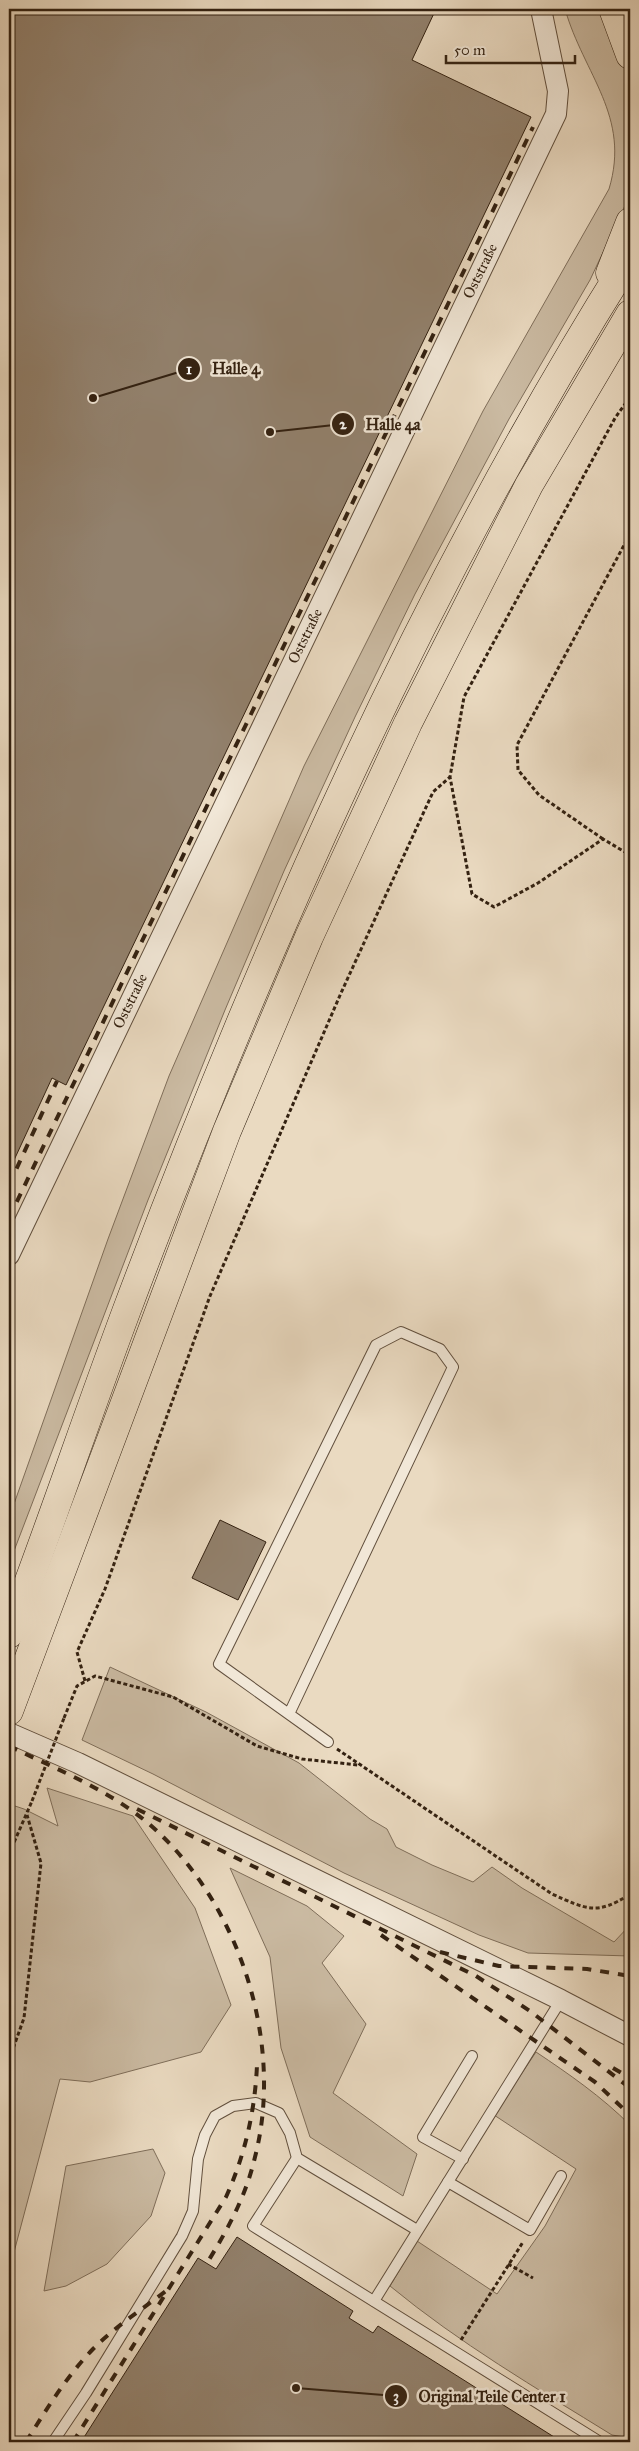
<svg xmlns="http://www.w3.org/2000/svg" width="639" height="2451" viewBox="0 0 639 2451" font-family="'IM FELL Great Primer',serif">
<rect width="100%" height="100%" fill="#eadac1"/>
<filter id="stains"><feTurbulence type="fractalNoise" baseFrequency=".004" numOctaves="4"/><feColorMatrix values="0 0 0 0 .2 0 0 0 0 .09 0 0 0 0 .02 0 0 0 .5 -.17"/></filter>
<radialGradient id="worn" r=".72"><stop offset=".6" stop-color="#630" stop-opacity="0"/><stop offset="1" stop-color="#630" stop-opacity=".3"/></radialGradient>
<!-- green -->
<g fill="#cbbba3" stroke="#7f6e5a">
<path d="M565,9H604L607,20L630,76V195L590,280L509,419L415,594L355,717L284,871L225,1010L148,1200L9,1564V1518L108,1239L169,1076L304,766L483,411L609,189C631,116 584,75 565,9Z"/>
<path d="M110,1667L206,1712L299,1763L370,1819L387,1829L396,1847L432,1865L473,1882L492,1867L522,1888L614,1942L630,1925V1956L528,1953L479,1935L344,1873L153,1774L82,1740Z"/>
<path d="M47,1788L133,1816L195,1908L231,2005L201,2052L90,2082L60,2079L9,2271V1804L24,1809L58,1826Z"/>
<path d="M230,1868L307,1906L344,1936L322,1963L366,2024L333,2093L417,2154L403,2196L310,2137L281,2048L270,1957Z"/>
<path d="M536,2052C569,2074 602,2097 630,2125V2438L612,2435C536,2388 459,2343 390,2286L417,2241L497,2294L545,2226L576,2169L494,2115Z"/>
<path d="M153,2149L165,2173L151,2216L107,2264L66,2286L44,2291L66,2166Z"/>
</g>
<!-- building -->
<g fill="#92816d" stroke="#332111">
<path d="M9,9H436L412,60L531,117L66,1085L52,1078L9,1171Z"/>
<path d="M220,1520L266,1542L238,1600L192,1578Z"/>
<path d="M237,2237L353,2311L349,2318L373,2333L378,2326L562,2442H81L198,2258L216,2269Z"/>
</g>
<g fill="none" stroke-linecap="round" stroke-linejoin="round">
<!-- lane casing -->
<g stroke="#614f3d" stroke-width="12">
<g id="lane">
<path d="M289,1714L453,1367L440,1349L401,1332L376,1345L219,1664L328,1742"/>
<path d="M297,2158L253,2226L600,2442"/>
<path d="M463,2159L423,2137L472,2056"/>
<path d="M448,2182L530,2230L561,2176"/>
<path d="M374,2301L561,2000"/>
<path d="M53,2442L86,2393L182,2236L193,2211L198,2159L205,2135L215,2116L233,2106L256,2103L279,2113L290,2133L297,2158L417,2230"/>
</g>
</g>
<!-- street casing -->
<g stroke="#614f3d" stroke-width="22">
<g id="street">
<path d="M9,1255L556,114L558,91L541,9"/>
<path d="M9,1733L78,1763L561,2000L630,2036"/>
</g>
</g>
<!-- highway casing -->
<g stroke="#332111" stroke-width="29">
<g id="highway">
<path d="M613,9L630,55"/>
<path d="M610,273L630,222"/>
<path d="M9,1634C50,1527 86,1419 126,1312C263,947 422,587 630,257"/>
<path d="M9,1711L227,1131L309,937L408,723L529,485L630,314"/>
</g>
</g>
<!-- path -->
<g stroke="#332111" stroke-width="3" stroke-dasharray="4 2.5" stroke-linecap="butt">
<path d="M630,397L615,418L464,697L450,777L472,894L494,907L538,883L603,839L630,855"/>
<path d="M603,839L539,795L518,770L517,745L630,534"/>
<path d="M85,1681L77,1652L105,1589L210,1296L341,993L433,792L450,777"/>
<path d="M64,1718L77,1686L95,1676L173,1697L257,1746L302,1759L358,1765"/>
<path d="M337,1749L552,1894C586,1909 597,1916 630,1894"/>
<path d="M9,1854L32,1801"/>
<path d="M9,2060L24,2018L41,1863L27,1815"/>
<path d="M508,2264L533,2278"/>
<path d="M461,2340L523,2242"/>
</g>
<!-- lane -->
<use href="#lane" stroke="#f1e7d7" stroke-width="10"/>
<!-- street -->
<use href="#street" stroke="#f1e7d7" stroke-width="20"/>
<!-- highway -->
<use href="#highway" stroke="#eadac1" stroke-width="28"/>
<!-- rail -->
<g stroke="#332111" stroke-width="4" stroke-dasharray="9 9" stroke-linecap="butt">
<path d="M9,1185L57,1081"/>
<path d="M9,1218L533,127"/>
<path d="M9,1746C56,1769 107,1789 148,1823C238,1900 285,2041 255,2157C246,2196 228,2229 207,2263"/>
<path d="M137,1809L476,1976L530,2011L630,2088"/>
<path d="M381,1935L595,2082L630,2115"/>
<path d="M440,1952L499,1966L587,1969L630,1976"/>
<path d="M613,2068L630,2078"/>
<path d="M26,2442C46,2410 66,2377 93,2349C115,2327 141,2310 166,2291"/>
<path d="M73,2442L226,2197C245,2155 255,2111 257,2065"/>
</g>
<!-- path-bridge -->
<path stroke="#332111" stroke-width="3" stroke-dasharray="4 2.5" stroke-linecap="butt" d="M32,1801L64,1718"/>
</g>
<g text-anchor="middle" stroke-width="5" stroke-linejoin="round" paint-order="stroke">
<!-- street labels -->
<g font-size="15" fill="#332111" stroke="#f1e7d7">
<text transform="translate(480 271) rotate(-64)" y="5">Oststraße</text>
<text transform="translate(305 636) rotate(-64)" y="5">Oststraße</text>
<text transform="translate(130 1001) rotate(-64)" y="5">Oststraße</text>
</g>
</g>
<!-- callouts -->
<path fill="none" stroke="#332111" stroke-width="2" d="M93 398L189 369M270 432L343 424M296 2388L396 2396"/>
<g fill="#332111" stroke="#f1e7d7" stroke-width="2">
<circle cx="93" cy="398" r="5"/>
<circle cx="270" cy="432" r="5"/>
<circle cx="296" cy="2388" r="5"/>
<circle cx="189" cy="369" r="12"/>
<circle cx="343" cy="424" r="12"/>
<circle cx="396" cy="2396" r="12"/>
</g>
<g font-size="15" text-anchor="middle" font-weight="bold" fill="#fff">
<text x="189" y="374">1</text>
<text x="343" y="429">2</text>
<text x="396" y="2401">3</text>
</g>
<g font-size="16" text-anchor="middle" font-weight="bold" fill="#332111" stroke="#f1e7d7" stroke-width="5" stroke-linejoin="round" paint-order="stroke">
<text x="236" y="374">Halle 4</text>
<text x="393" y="430">Halle 4a</text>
<text x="492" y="2402">Original Teile Center 1</text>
</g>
<!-- margin -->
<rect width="639" height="2451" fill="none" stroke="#eadac1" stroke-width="30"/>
<rect x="10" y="10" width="619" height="2431" fill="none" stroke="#332111" stroke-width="2.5"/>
<rect x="15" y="15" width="609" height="2421" fill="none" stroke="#332111"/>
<!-- scale -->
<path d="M446 55v8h129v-8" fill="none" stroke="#332111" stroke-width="2.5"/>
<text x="454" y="55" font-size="15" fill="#332111" stroke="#f1e7d7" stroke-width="4" paint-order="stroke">50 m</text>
<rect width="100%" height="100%" filter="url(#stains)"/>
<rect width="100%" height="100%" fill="url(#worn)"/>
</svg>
